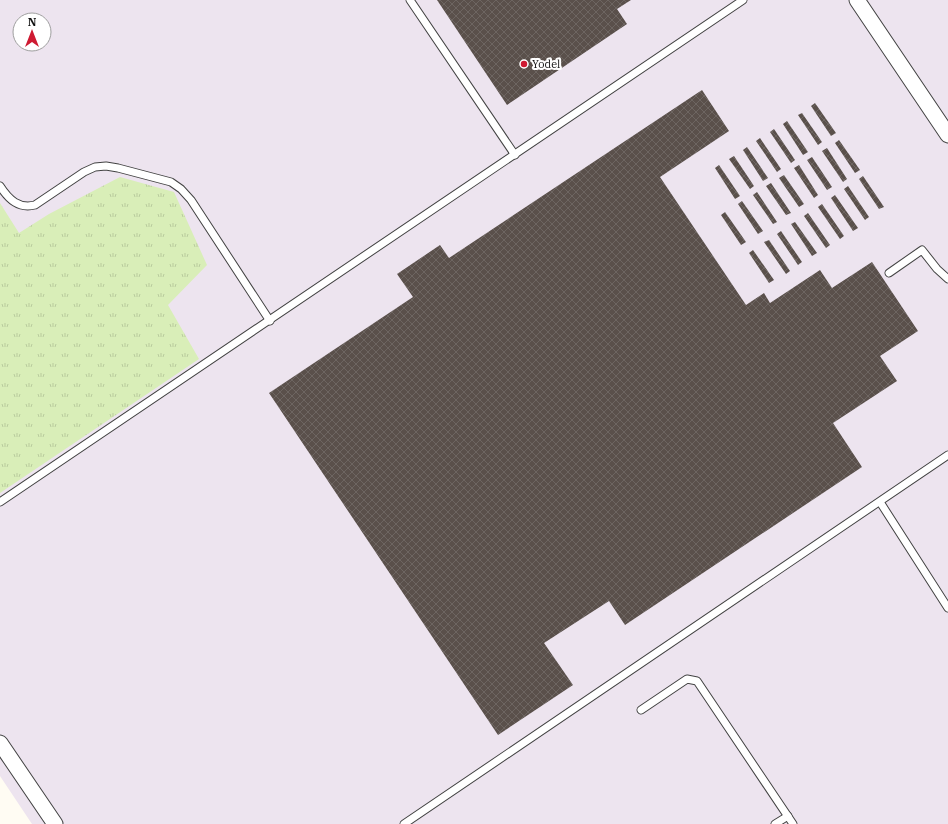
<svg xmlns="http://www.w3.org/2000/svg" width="948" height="824" viewBox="0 0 948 824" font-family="'IBM Plex Serif',serif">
<defs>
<pattern id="grass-tufts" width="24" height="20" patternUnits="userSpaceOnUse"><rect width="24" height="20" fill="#d9eeb8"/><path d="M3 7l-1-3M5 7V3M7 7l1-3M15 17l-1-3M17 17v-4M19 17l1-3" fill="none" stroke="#b9cb9d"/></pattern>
<pattern id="building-cross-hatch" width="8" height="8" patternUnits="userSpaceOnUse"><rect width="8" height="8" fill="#5a504b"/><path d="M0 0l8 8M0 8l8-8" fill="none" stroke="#6d6561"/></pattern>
</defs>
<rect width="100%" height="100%" fill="#fffcf3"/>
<!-- industrial -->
<path fill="#ede4ef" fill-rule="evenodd" d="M0,0H948V824H32L0,776ZM20,20H44V44H20Z"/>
<!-- grass -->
<path fill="url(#grass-tufts)" d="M120,177L174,192L207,265L168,305L199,359L0,493V203L19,233L49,214Z"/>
<!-- building -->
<g fill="url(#building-cross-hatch)">
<path d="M437,0H631L617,9L627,24L507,105Z"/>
<path d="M702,90L729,131L660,177L746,305L764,293L770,303L820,270L832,288L872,262L918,331L880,356L897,381L833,423L862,467L625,625L609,601L544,643L573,685L498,735L269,393L413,297L397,274L440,245L449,258Z"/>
<path d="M815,103L836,133L831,136L811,106Z"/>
<path d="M802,113L822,142L818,145L798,115Z"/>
<path d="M787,121L808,152L803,155L783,124Z"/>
<path d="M774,129L795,160L791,163L770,132Z"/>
<path d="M760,138L781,169L777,172L756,141Z"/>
<path d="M839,140L860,170L855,173L835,143Z"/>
<path d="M747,147L768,178L763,181L743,150Z"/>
<path d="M827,148L847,179L843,182L822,151Z"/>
<path d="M734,156L754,186L750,189L729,159Z"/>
<path d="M812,157L832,187L827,190L807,160Z"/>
<path d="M719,165L740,196L735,199L715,168Z"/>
<path d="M799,165L818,195L814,198L794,168Z"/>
<path d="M784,175L804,204L799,207L779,178Z"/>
<path d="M863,176L884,207L879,209L859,179Z"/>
<path d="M771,183L791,213L786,215L766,186Z"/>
<path d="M848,186L869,217L865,220L844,189Z"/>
<path d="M757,192L777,222L773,224L753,195Z"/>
<path d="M835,195L858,228L853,231L831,198Z"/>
<path d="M742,201L763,231L758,234L738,204Z"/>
<path d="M822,204L844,236L840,239L818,207Z"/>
<path d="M725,212L746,242L741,245L721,215Z"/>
<path d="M808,213L830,245L826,248L804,216Z"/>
<path d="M795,222L817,253L812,256L791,224Z"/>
<path d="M781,231L802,262L798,265L777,234Z"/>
<path d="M769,240L790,271L786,274L764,242Z"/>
<path d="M753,250L774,280L769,283L749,253Z"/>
</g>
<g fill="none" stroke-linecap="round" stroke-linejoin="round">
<!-- lane casing -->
<g stroke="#434343" stroke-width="9">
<g id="lane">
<path d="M410,0L515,155"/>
<path d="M0,186C9,200 19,209 35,205L84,172L95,167L106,166L118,168L171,182L181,189L191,200L270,321"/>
<path d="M889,273L922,250L937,269L948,279"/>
<path d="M0,502L743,0"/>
<path d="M880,502L948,608"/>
<path d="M641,710L687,679L697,681L793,824"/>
<path d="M404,824L948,455"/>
<path d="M775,824L788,816"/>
</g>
</g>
<!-- street casing -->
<g stroke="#434343" stroke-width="17">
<g id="street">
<path d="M857,0L948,135"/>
<path d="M0,743L55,824"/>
</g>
</g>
<!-- lane -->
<use href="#lane" stroke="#fff" stroke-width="7"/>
<!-- street -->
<use href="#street" stroke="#fff" stroke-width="15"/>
</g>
<!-- markers -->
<circle fill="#ce1a32" stroke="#fff" stroke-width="1.5" cx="524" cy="64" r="4"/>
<g text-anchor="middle" stroke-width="4" stroke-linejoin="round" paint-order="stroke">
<!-- poi labels -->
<g font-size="11" fill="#101010" stroke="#fff" text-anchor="start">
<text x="532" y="68">Yodel</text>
</g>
</g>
<!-- north arrow -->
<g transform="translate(32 32)"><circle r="19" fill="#ffffff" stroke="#9f9f9f"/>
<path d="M0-3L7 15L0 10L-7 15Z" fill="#ce1a32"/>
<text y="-6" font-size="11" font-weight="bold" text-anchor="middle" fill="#101010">N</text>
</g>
</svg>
